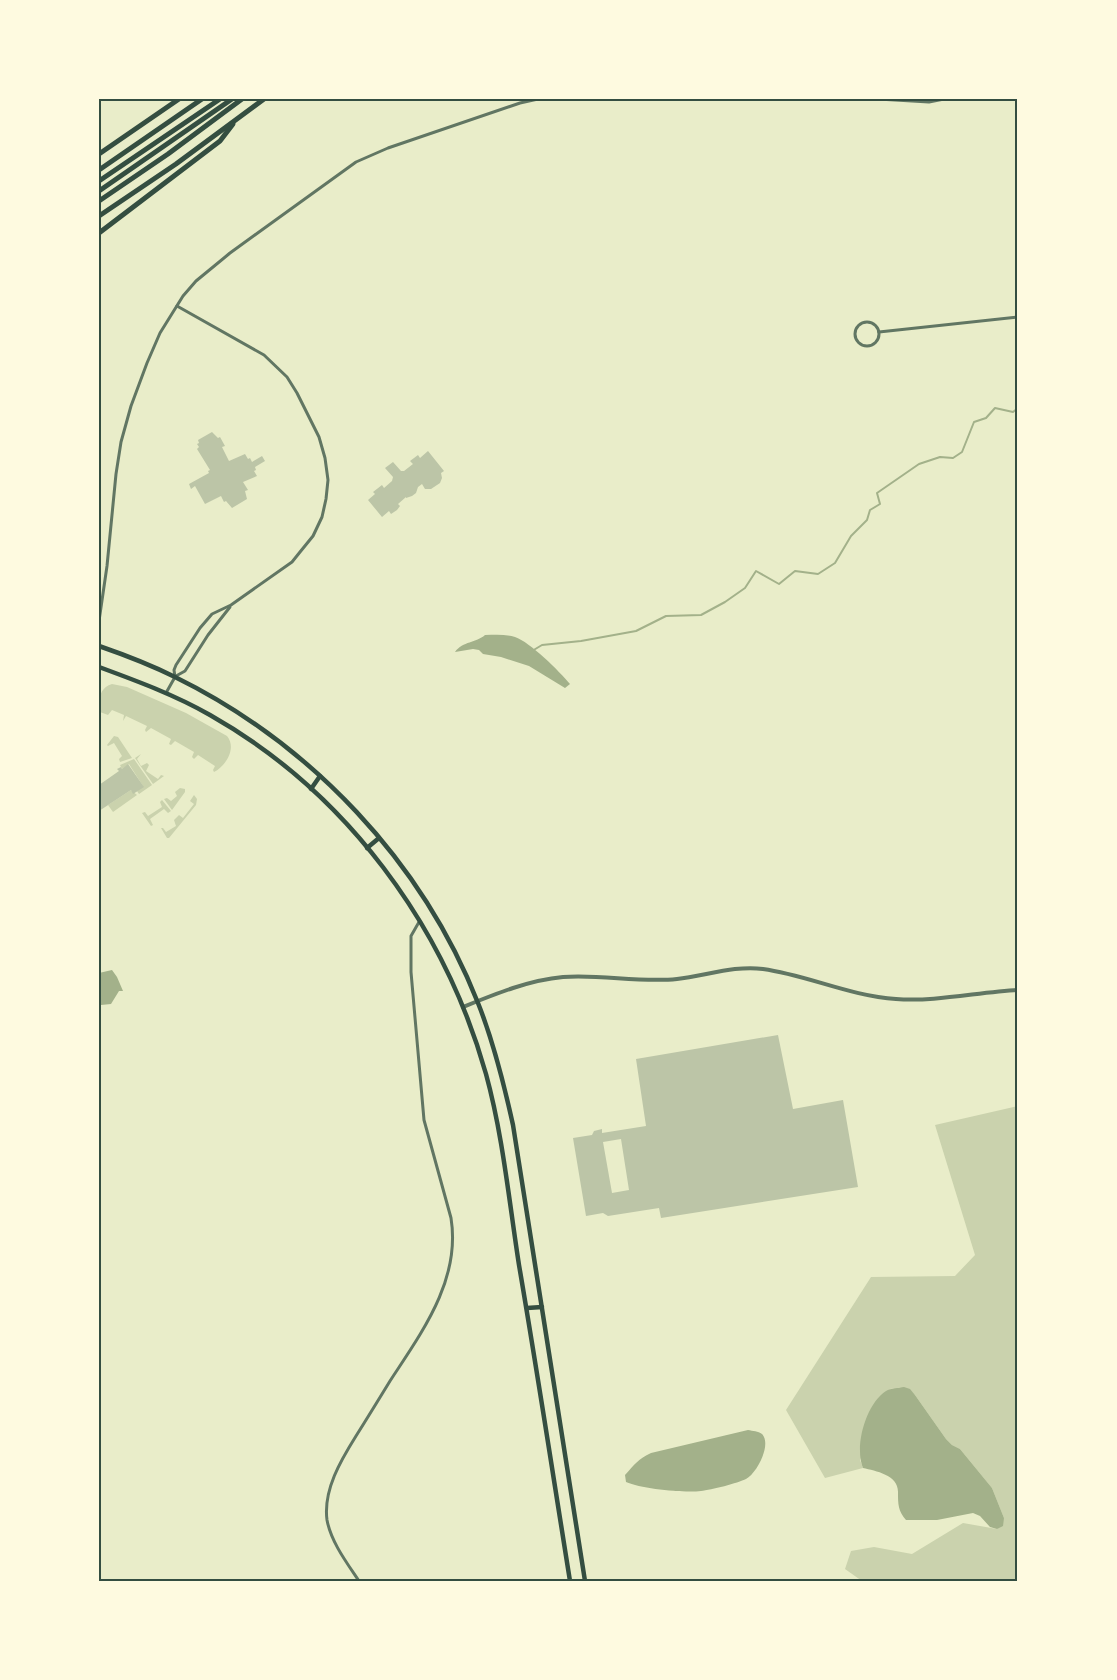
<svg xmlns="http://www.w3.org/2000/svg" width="1117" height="1680" viewBox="0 0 1117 1680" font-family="'Sofia Sans Condensed',sans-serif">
<rect width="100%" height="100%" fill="#e9edc9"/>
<!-- green -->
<g fill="#cad2ad">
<path d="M112,684L127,687L186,713L227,736C237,748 226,766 214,772L213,770L215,766L198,755L194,759L192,757L194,752L175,741L171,745L169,744L171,739L151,728L146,732L145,730L147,726L126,716L123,721L124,715L112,710L108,715L100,712C98,700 99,688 112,684Z"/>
<path d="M114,736L118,737L132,758L120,762L119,759L122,756L114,743L108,746L107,745Z"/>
<path d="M141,754L137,759L141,766L147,763L149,765L146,771L158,779L161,775L164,776L153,784L135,758Z"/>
<path d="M134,759L152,785L139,794L137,791L143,786L129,764L122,769L120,765Z"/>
<path d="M180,788L185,789V792L172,810L164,799L167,798L171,801L177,796L175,792Z"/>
<path d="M131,790L137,795L113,812L108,805Z"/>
<path d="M194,795L197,799L196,805L169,838H167L161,828H163L166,832L176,826L174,820L179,815L183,818L194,804L190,801Z"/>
<path d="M162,800L171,811L168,813L164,809L150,819L153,825L151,826L142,813L145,812L148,816L162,807L160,802Z"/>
<path d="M1018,1106V1581H862L845,1569L851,1551L874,1547L912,1554L963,1523L997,1529L1004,1518L992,1488L960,1449L952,1445L946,1439L915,1395C907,1386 901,1387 890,1389L860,1460L863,1468L825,1478L786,1410L871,1277L955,1276L975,1255L935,1125Z"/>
</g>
<!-- water -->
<g fill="#a3b18a">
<path d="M485,635C495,635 505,634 515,637C530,642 559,671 570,684L565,688L529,666L501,657L483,654L479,650L473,649L455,652C463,641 476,643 485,635Z"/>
<path d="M112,970L117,977L123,991H119L111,1004L101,1005L99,1012V973Z"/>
<path d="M904,1387L910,1389L915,1395L946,1439L952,1445L960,1449L992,1488L1004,1518L1003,1526L997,1529L990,1527L980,1516L973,1513L937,1520H906C898,1511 898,1504 898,1493C899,1475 876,1471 863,1468C854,1446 866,1404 886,1391C891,1388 898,1388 904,1387Z"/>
<path d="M748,1430C753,1431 758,1431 762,1434C772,1444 757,1473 746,1479C738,1483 711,1490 701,1491C684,1493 642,1489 626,1482L625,1475C635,1464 638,1459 651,1453Z"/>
</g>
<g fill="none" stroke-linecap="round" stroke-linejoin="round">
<!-- stream -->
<path stroke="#a3b18a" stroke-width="2" d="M532,651L542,645L581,641L636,631L666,616L701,615L725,602L745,588L756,571L779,584L795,571L818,574L835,563L851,536L867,520L870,510L880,504L877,493L919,464L940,457L953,458L962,452L974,422L986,418L995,408L1013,412L1018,408"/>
</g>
<!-- building -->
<g fill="#bcc5a7" fill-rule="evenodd">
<path d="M212,432L218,438L220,437L225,446L222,447L229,461L245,454L248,459L250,458L252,462L262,456L265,461L255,467L256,470L254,471L257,476L243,482L248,490L245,491L247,499L232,508L226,501L224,502L221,496L205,504L195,486L191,489L189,484L209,473L208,471L210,470L197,449L199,447L197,444L199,443L198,440Z"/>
<path d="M428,451L444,471L441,473L442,478L440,483L431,489H425L422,484L418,487L416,493L412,496L406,498V497L398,504L400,506L397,510L391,514L389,511L382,517L368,500L375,494L373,492L382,485L384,488L392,481L393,477L385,468L393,462L401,471H404L413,464L410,461L418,455L420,458Z"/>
<path d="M128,764L144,787L133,794L131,790L99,811V785L119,771L117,769L121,767L122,769Z"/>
<path d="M778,1035L793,1109L843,1100L858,1187L661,1218L659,1208L608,1216L603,1213L586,1216L573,1138L592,1135L594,1131L602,1129V1133L646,1126L636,1059ZM621,1139L629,1190L612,1193L603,1142Z"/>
</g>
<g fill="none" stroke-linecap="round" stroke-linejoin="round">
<!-- minor -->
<g stroke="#617663" stroke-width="3">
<path d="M878,99L929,102L944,99"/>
<circle cx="867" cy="334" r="12"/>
<path d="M879,332L1018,317"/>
<path d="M99,621L107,566L116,474L121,442L131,406L147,363L160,333L183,296L196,281L230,253L356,162L388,148L520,103L538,99"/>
<path d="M176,676L185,671L208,635L230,607"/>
<path d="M166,693L175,677L174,670L176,665L200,628L212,614L231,605L292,562L300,552L313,536L322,517L326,499L328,480L325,458L319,437L297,393L287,377L264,355L177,306"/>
<path d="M359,1581C347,1563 331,1542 327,1520C323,1490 341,1460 356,1436C368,1417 379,1399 390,1381C422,1332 461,1280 451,1218L424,1120L411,972V936L419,922"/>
</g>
<!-- tertiary -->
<g stroke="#617663" stroke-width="4">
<path d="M1017,99L1018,103"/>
<path d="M463,1007C495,994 529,980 563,977C601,974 639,983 677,979C705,976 735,965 763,969C807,975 850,996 896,999C936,1002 978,992 1018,990"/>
</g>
<!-- secondary -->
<g stroke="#344e41" stroke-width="4.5">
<path d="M99,646C125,655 151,665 175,677C311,744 422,861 478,1003C494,1043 504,1084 513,1125L585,1581"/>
<path d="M99,667C137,681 175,695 210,715C346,792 444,925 486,1074C503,1136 509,1201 519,1265C537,1370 553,1475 570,1581"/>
<path d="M311,789L320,776"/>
<path d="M367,848L379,838"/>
<path d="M527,1308L542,1307"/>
</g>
<!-- motorway -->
<g stroke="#344e41" stroke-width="5">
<path d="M99,154L179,99"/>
<path d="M99,170L202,99"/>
<path d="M99,181L220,99"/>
<path d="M99,191L232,99"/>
<path d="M99,201L168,154L242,99"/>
<path d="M99,216L176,164L264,99"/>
<path d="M99,233L220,141L233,124"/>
</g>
</g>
<!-- border -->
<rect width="1117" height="1680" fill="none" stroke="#fefae0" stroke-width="201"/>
<rect x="100" y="100" width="916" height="1480" fill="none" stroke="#344e41" stroke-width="2"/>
</svg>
